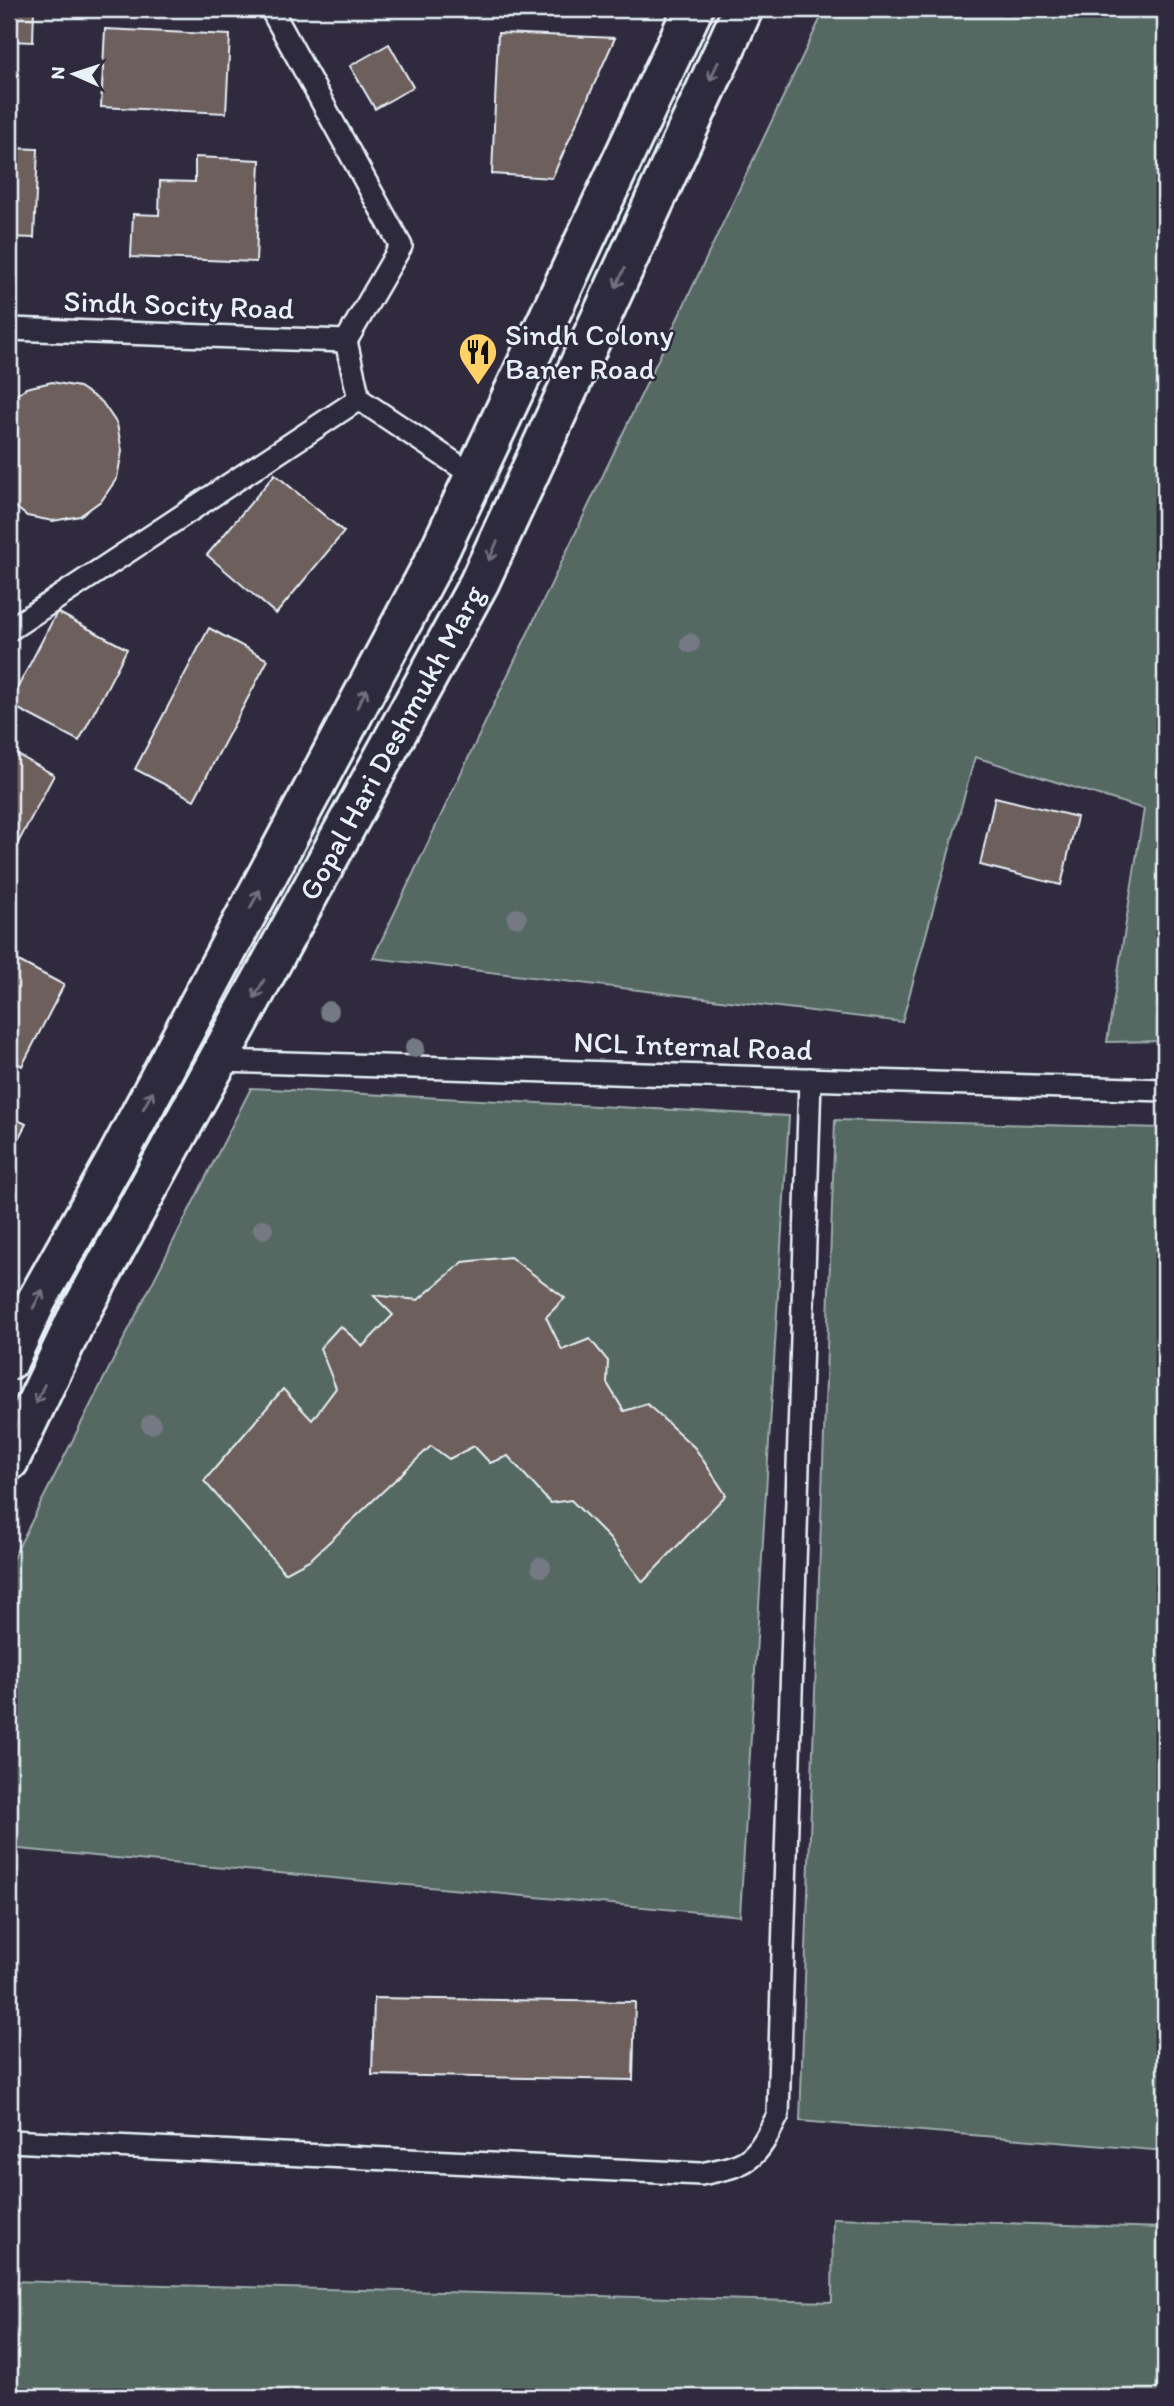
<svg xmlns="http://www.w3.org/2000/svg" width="1174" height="2406" viewBox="0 0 1174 2406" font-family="Itim,sans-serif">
<rect width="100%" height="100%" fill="#2f2a3d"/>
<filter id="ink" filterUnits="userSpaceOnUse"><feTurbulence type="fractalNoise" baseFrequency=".0143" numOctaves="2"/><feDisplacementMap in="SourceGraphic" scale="14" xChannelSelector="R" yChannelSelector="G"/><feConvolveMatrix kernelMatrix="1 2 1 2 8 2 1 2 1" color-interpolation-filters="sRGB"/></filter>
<g filter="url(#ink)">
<!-- green -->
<g fill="#556862" stroke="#9eacad" stroke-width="2">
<path d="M825,9H1165V1041L1107,1042L1144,809L975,757L902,1022L373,958Z"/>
<path d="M251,1088L789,1116L740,1916L9,1848V1566Z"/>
<path d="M835,1120L1165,1128V2151L800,2121Z"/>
<path d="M833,2218L1165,2228V2397H9V2281L832,2302Z"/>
</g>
<!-- building -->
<g fill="#6d5f5b" stroke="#e8f1f8" stroke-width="2">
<path d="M9,9H34L33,42L9,41Z"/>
<path d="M105,29L230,35L226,113L101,107Z"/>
<path d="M498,33L615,38L552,178L492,174Z"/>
<path d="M389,44L413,87L375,109L350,66Z"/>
<path d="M9,148L38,149L34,238L9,237Z"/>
<path d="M195,157L260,160L256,262L131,257L133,214L159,215L160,181L195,182Z"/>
<path d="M52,382L79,387L102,402L117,424L122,451L117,478L102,500L80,516L53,521L27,516L9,502V400L26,388Z"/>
<path d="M275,474L344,532L276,614L207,555Z"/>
<path d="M57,612L127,649L79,741L9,704Z"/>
<path d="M209,628L268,660L194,800L135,769Z"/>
<path d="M9,750L54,775L18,843L9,838Z"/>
<path d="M995,797L1077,817L1061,885L980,865Z"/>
<path d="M9,956L64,985L22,1066L9,1059Z"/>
<path d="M9,1116L26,1124L9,1156Z"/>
<path d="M510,1257L565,1298L546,1317L562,1350L590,1339L608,1361L607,1383L624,1411L647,1404L695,1448L726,1495L643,1582L609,1538L571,1500L550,1503L508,1456L490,1463L474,1446L449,1459L431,1446L311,1559L285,1573L204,1481L283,1389L312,1420L336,1388L320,1348L340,1326L363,1346L393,1315L373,1295L418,1300L463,1262Z"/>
<path d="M374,1998L635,2002L633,2080L372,2075Z"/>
</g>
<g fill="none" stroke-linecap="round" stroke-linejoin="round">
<!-- lane casing -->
<g stroke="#e8f1f8" stroke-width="26">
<g id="lane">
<path d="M271,9L401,246L346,341L359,399L474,476"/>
<path d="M9,329L346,341"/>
<path d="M9,630L359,399"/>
<path d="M220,1061L1165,1090"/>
<path d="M9,2141L701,2174C751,2164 755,2161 778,2115L810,1079"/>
</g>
</g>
<!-- primary casing -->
<g stroke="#e8f1f8" stroke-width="44">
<g id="primary">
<path d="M9,1360L37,1300L117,1158L435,560L693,9"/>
<path id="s1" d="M9,1461L76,1320L479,583L743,9"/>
</g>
</g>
<!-- lane -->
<use href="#lane" stroke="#2f2a3d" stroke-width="21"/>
<!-- primary -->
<use href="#primary" stroke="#2f2a3d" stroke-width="38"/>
</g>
<!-- trees -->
<g fill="#747983">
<circle cx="690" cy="643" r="10"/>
<circle cx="517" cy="918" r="10"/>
<circle cx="329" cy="1011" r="10"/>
<circle cx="415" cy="1048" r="10"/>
<circle cx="263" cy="1229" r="10"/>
<circle cx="151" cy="1424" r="10"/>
<circle cx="541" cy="1567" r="10"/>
</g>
<!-- one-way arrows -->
<defs><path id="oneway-shaft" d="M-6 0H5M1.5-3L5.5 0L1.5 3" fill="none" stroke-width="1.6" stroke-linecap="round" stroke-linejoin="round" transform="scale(1.75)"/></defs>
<g stroke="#70707e">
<use href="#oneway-shaft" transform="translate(714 71) rotate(115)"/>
<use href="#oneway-shaft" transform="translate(620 278) rotate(115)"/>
<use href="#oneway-shaft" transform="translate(493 551) rotate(114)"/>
<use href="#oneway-shaft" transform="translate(362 698) rotate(-62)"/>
<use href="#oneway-shaft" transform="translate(255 899) rotate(-62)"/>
<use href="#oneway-shaft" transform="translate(259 989) rotate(118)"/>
<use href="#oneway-shaft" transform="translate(148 1100) rotate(-62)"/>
<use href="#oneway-shaft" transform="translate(38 1299) rotate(-62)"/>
<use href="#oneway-shaft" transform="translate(40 1394) rotate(115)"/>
</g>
</g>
<!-- icons -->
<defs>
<g id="restaurant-pin" transform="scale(2.0125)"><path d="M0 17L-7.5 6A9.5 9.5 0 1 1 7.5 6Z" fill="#ffd166" stroke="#2f2a3d"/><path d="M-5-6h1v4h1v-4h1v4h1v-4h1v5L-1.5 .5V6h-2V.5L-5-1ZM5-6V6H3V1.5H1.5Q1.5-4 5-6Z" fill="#111"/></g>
</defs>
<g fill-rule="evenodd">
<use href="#restaurant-pin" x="478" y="352"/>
</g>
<g text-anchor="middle" stroke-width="5" stroke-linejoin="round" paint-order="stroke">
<!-- street labels -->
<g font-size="30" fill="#e8f1f8" stroke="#2f2a3d">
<text transform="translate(179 305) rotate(2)" y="10">Sindh Socity Road</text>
<text dy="10" stroke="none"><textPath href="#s1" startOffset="814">Gopal Hari Deshmukh Marg</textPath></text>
<text transform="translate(693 1046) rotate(2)" y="10">NCL Internal Road</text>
</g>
<!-- poi labels -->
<g font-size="30" fill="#e8f1f8" stroke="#2f2a3d" text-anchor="start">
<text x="505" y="345">Sindh Colony<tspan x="505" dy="34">Baner Road</tspan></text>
</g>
</g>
<!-- margin -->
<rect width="1174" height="2406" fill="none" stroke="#2f2a3d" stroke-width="35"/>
<rect x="18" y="18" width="1139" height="2371" fill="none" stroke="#e8f1f8" stroke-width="2.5" filter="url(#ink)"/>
<!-- north arrow -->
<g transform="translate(74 74) rotate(273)" stroke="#2f2a3d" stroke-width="5" paint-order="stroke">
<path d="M0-5L12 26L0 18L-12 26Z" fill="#e8f1f8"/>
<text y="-10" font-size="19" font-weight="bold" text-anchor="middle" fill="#e8f1f8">N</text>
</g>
</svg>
